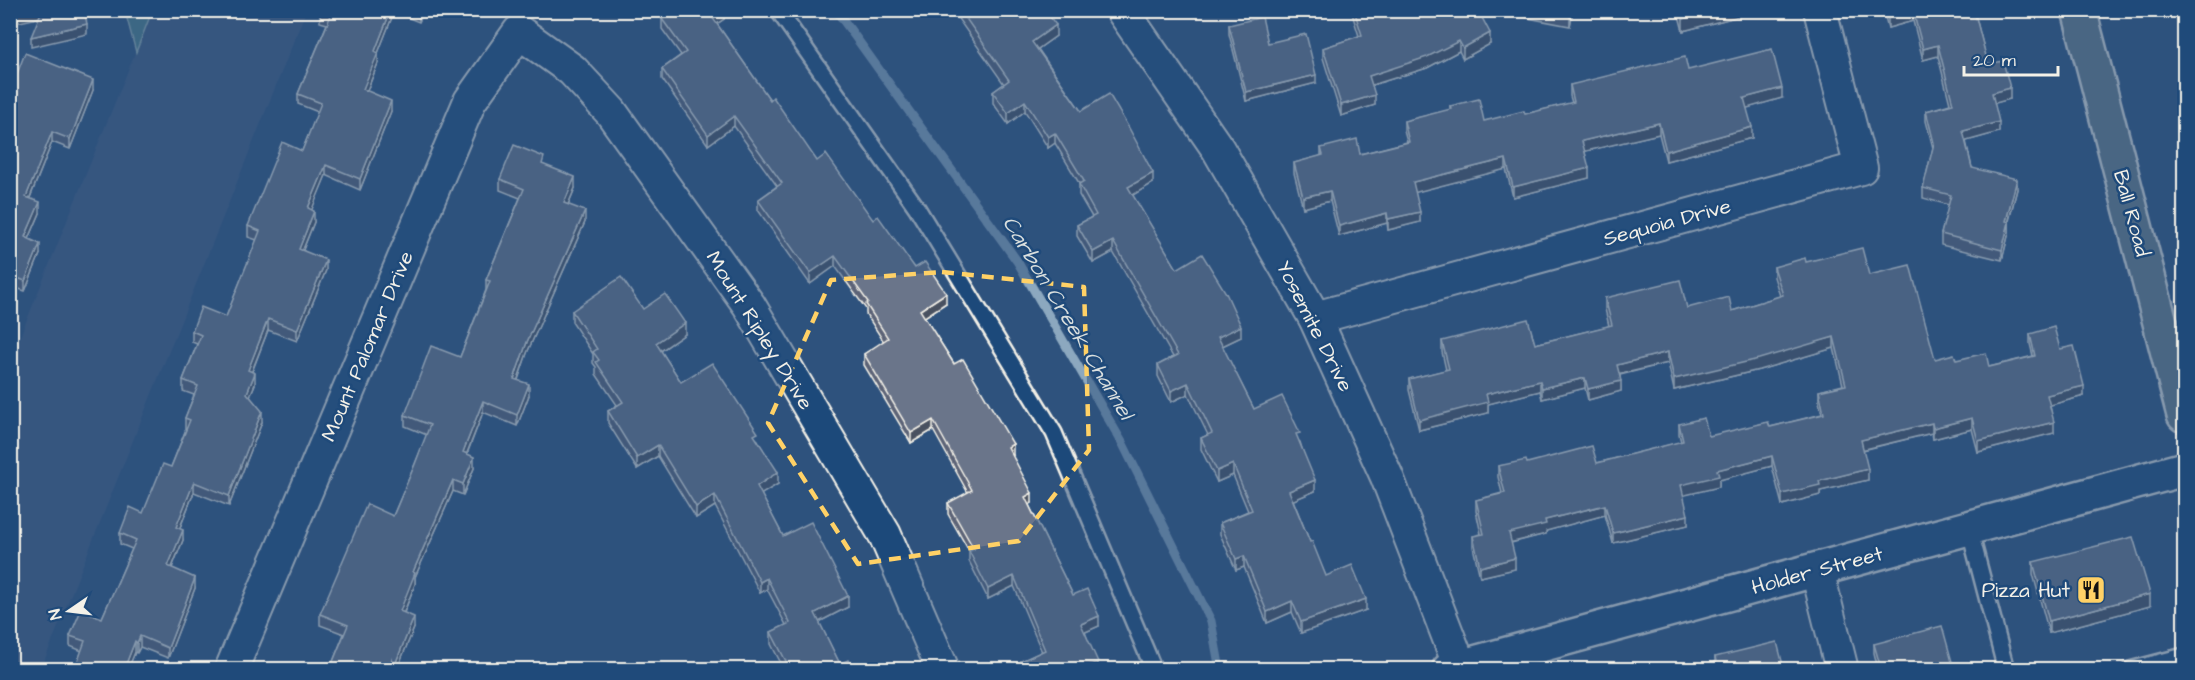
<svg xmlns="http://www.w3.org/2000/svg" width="2195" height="680" viewBox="0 0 2195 680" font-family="'Architects Daughter',sans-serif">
<rect width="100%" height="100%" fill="#2e527d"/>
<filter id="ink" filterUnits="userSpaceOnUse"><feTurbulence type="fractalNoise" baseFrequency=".0167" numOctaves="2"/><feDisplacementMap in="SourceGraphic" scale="12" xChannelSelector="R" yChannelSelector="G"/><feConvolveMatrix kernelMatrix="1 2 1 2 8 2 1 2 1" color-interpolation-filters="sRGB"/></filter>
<g filter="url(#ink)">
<!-- built -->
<path fill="#405c81" d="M152,11H306L41,669L11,670V359Z"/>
<!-- green -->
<path fill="#50828d" stroke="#a2baba" stroke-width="1.5" d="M125,11H152L136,52Z"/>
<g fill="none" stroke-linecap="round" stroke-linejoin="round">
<!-- stream -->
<path stroke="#8ca8bf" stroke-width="9" d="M836,10L1017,261L1123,444L1211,621L1220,670"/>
<!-- lane casing -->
<g stroke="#f4f1e8" stroke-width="20">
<g id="lane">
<path d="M778,10L917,208L1054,433L1154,670"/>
<path d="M1969,528L2006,670"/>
<path d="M2130,670L2184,656"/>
</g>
</g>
<!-- street casing -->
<g stroke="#f4f1e8" stroke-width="36">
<g id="street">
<path d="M1122,10L1218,149L1315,318L1387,477L1460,667"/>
<path d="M1315,318L1861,168L1820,10"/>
<path d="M1817,570L1842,670"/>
<path d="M231,670L470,101L519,32L572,70L611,112L749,305L885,535L943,670"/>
</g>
</g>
<!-- secondary casing -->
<g stroke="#f4f1e8" stroke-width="38">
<path id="secondary" d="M1449,670L2184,469"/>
</g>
<!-- primary casing -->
<g stroke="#f4f1e8" stroke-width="38">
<path id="primary" d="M2079,10L2184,415"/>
</g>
<!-- lane -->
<use href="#lane" stroke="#1f4a7a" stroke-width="15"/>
<!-- street -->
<use href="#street" stroke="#1f4a7a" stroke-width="32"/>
<!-- secondary -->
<use href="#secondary" stroke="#1f4a7a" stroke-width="33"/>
<!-- primary -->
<use href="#primary" stroke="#6b7e8b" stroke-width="33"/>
</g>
<!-- wall -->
<g fill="#5b6477" stroke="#f4f1e8" stroke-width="1.5">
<path d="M320,10H424L419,22L394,12L378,53V63L367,91L391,111L360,190L326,175L311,210L314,222L303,250L326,270L297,341L268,330L252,372L255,384L250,396L262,422L229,506L194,492L180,528L183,540L172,568L195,588L168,658L140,647L137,653L135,652L128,669H75L82,651L70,646V636L102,618L132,549L120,544V533L143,513L171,467L186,429H185V418L194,395L183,391V380L197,344L192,342V331L226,317L257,240L248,237V226L302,151L318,112L298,104V94L327,24L320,22Z"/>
<path d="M665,10H724V19L717,24L770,100L817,161L873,220L946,303L924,317L1013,455H1012L1032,503L1029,505L1073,595L1099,626L1085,632L1098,669H1021V661L1042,652L1014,586L988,599L969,561V551L948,514V503L968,493L933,430L911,443L864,365V354L884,342L866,314V309L835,266L810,284L758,210V200L777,186L734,126L708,145L662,79V69L681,55L662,29V19L668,15Z"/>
<path d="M952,10H1045L1056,36L1038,49L1081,111L1153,183L1132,195L1177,269L1241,337L1222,346L1254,409L1300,442L1315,491L1293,500L1310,542L1326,576L1366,610L1301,633L1292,612L1267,623L1244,567L1236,570L1220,534V523L1248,511L1233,475L1217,482L1201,449V438L1208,435L1188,394L1171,402L1158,376V365L1173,357L1113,252L1093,263L1077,236V225L1092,217L1079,195V183L1055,143L1048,148L1025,111L1008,124L993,103V92L1004,84Z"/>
<path d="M1353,10H1447L1449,15L1490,44L1463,59L1459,51L1427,68L1372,85L1375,105L1341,116L1323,58V48L1359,36L1353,17Z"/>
<path d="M1502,10H1573L1570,26L1502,13Z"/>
<path d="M1676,10H1747V14L1683,31L1678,12Z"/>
<path d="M1883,10H1974L1988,64L2010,99L1994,103L1999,132L1966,141L1972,168L2017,189L2009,221V232L2002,260L1941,245V234L1949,205L1923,198V188L1933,148L1926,121V111L1950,104L1938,56L1923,60L1913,21L1888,28Z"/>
<path d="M1229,25L1316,83L1246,101L1229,34Z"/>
<path d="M1688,70L1782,98L1746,108L1752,138L1666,161L1659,134L1585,151L1589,178L1513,197L1506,169L1415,192L1420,222L1388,230L1387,223L1339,236L1330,201L1303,208L1294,173V163L1321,156V148L1360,154L1407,142L1404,131V121L1450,110V106L1484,121L1525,114L1572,103L1570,96V85Z"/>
<path d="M10,80L93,90L70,149L52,142L30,198L40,213L29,239L40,254L25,291L10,286Z"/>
<path d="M544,165L575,188L568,205L585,222L527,353L518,380L529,395L517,426L483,412L467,454L474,468L463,495L453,491L415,577V584L404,613L414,628L397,669H330L344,634L320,625V614L393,516L415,464L427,435L405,426V415L460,357L486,290V280L520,198L500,190V179Z"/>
<path d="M1806,262L1869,275L1935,359L1956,360L1989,367L2033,356L2030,344V334L2060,349L2084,396L2050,405L2054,433L1978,452L1972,429L1933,439L1932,433L1863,450L1868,480L1820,491V495L1782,505L1772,466L1719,480V487L1683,495L1688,525L1613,543L1605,515L1546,531V534L1511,543L1515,569L1480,577L1473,547V536L1481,534L1476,511V500L1502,493L1498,477V466L1527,463H1597L1681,442L1679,434V424L1709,436L1770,427L1822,414L1819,402V391L1843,385L1834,348L1759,370L1674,390L1668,363L1620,375L1621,391L1588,400L1585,388L1542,399L1540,391L1488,404V413L1419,430L1409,390V379L1446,370L1442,352V341L1535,344L1609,326L1605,309V298L1687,308L1732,311L1780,296L1774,277V267Z"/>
<path d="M643,309L685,334L661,351L681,382L758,440L778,484L761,494L783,536L848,607L819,622L840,664L852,669H784L771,644V632L786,625L767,589L760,593L715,506L696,518L658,456L637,469L608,423V411L617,405L596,374V367L593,363V354L572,322V311Z"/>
<path d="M2033,562L2150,606L2049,633L2033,574Z"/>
<path d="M1874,644L1954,669H1878L1874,653Z"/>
<path d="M1715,657L1784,669H1715Z"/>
</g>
<!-- shaded-wall -->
<g fill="#4a5161" stroke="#f4f1e8" stroke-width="1.5">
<path d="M25,10H43V17L10,24V14Z"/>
<path d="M391,10H394V12L378,53V63L363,100V89L375,51Z"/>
<path d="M420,10H424L419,22V12Z"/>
<path d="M721,10H724V19L712,27V17Z"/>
<path d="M1571,10H1573L1570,26V14Z"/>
<path d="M1715,10H1747V14L1683,31V19Z"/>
<path d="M1913,11V21L1888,28V18Z"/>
<path d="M87,24V34L31,47V37Z"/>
<path d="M1056,25V36L1032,53V42Z"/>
<path d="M1490,33V44L1463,59V48Z"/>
<path d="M1459,41V51L1427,68L1369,86V76Z"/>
<path d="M1938,45V56L1923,60V49Z"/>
<path d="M1316,75V83L1246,101V92Z"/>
<path d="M93,80V90L70,149V139Z"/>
<path d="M1782,88V98L1744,109V98Z"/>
<path d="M2010,88V99L1992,104V93Z"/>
<path d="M1375,95V105L1341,116V105Z"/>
<path d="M391,101V111L360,190V179Z"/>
<path d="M1025,101V111L1008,124V113Z"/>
<path d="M734,116V126L708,145V135Z"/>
<path d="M1999,122V132L1963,142V131Z"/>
<path d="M1659,123V134L1582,152V141Z"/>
<path d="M1752,127V138L1666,161V151Z"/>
<path d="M52,132V142L26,207V197Z"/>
<path d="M1055,133V143L1048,148V137Z"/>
<path d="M1506,159V169L1413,193V182Z"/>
<path d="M326,165V175L308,219V208Z"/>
<path d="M1589,168V178L1513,197V187Z"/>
<path d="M1153,173V183L1128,198V187Z"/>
<path d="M575,177V188L564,214V203Z"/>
<path d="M2017,179V189L2006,231V221Z"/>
<path d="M1330,191V201L1303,208V197Z"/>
<path d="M40,202V213L25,248V237Z"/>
<path d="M314,211V222L299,259V249Z"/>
<path d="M585,211V222L527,353L514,390V379L527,342Z"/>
<path d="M1420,212V222L1388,230V219Z"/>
<path d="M1387,213V223L1339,236V226Z"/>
<path d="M2009,222V232L2002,260V250Z"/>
<path d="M1113,241V252L1093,263V252Z"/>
<path d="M40,244V254L25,291V281Z"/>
<path d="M835,256V266L810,284V273Z"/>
<path d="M326,260V270L297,341V330Z"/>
<path d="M946,293V303L920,320V310Z"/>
<path d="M268,319V330L248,381V370Z"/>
<path d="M685,323V334L656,354V343Z"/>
<path d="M1241,326V337L1218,348V337Z"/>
<path d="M1834,337V348L1759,370L1674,390V379Z"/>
<path d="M1668,352V363L1617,375V365Z"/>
<path d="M255,373V384L247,403V393Z"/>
<path d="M1585,378V388L1542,399V388Z"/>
<path d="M1540,381V391L1488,404V413L1419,430V420L1486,394Z"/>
<path d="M1621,381V391L1588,400V389Z"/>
<path d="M1188,383V394L1171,402V391Z"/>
<path d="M529,384V395L517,426V415Z"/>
<path d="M2084,386V396L2047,406V395Z"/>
<path d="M483,401V412L463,463V452Z"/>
<path d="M262,411V422L229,506V496Z"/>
<path d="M1972,418V429L1933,439V428Z"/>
<path d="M933,420V430L911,443V433Z"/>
<path d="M2054,422V433L1978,452V441Z"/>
<path d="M1932,423V433L1861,450V440Z"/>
<path d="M1013,444V455L1008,457V447Z"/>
<path d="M658,445V456L637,469V458Z"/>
<path d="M1772,456V466L1719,480V487L1681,496V485L1717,470Z"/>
<path d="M474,457V468L463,495V484Z"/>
<path d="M1233,464V475L1217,482V471Z"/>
<path d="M1868,469V480L1820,491V495L1782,505V494L1819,481Z"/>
<path d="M778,472V484L757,497V486Z"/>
<path d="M453,480V491L415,577V584L400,622V611L413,572Z"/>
<path d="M1315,480V491L1289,502V491Z"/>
<path d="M194,482V492L176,537V527Z"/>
<path d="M1032,493V503L1025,507V497Z"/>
<path d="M715,495V506L696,518V507Z"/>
<path d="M1605,505V515L1546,531V534L1509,543V533L1545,520Z"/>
<path d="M1688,515V525L1613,543V533Z"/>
<path d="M183,530V540L168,577V566Z"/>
<path d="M1244,556V567L1236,570V559Z"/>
<path d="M1515,558V569L1480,577V567Z"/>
<path d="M1014,576V586L988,599V589Z"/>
<path d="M195,578V588L168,658V648Z"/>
<path d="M767,578V589L760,593V582Z"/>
<path d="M2150,594V606L2049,633V621Z"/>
<path d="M848,596V607L815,624V613Z"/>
<path d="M1366,599V610L1301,633V622Z"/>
<path d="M1292,601V612L1267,623V612Z"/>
<path d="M1099,616V626L1081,634V624Z"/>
<path d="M414,617V628L397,669H394V667Z"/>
<path d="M140,636V647L137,653V643Z"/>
<path d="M135,641V652L128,669H124Z"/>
<path d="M392,659V669H388Z"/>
<path d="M1098,662V669H1081Z"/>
</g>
<!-- building -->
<g fill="#6a748a" stroke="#f4f1e8" stroke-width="1.5">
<path d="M10,10H25L10,14Z"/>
<path d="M42,10H84L87,24L31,37Z"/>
<path d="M320,10H391L375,51L378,53L363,89L391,101L360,179L326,165L308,208L314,211L299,249L326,260L297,330L268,319L248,370L255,373L247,393L262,411L229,496L194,482L176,527L183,530L168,566L195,578L168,648L140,636L137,643L135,641L124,669H75L85,641L70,636L81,610L102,618L136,540L120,533L130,507L143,513L163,464L171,467L190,420L185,418L198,386L183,380L201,335L192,331L201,307L226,317L260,231L248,226L282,142L302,151L321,103L298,94L331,15L320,11Z"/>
<path d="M672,10H721L712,17L770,100L773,97L817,161L826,154L873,220L878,216L915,268L925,262L946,293L920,310L954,364L963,359L1013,444L1008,447L1032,493L1025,497L1073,595L1087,589L1099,616L1081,624L1098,662L1081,669H1025L1021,661L1045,650L1014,576L988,589L969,551L974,549L948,503L972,490L933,420L911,433L864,354L888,338L866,304L868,302L835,256L810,273L758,200L782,183L734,116L708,135L662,69L686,52L662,19Z"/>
<path d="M960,10H1045L1056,25L1032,42L1081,111L1109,94L1129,128L1153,173L1128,187L1177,269L1202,254L1226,293L1241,326L1218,337L1254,409L1282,396L1300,433L1296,434L1315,480L1289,491L1310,542L1312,541L1326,576L1352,565L1366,599L1301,622L1292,601L1267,612L1244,556L1236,559L1220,523L1252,510L1233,464L1217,471L1201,438L1212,433L1188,383L1171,391L1158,365L1178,355L1113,241L1093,252L1077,225L1096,215L1079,184L1084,181L1055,133L1048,137L1025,101L1008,113L993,92L1009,80Z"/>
<path d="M1354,10H1447L1449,15L1457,10H1478L1490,33L1463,48L1459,41L1427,57L1369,76L1375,95L1341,105L1323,48L1362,35Z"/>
<path d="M1551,10H1571L1570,14Z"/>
<path d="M1681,10H1715L1683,19Z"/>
<path d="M1886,10H1974L1988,64L2003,61L2010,88L1992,93L1999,122L1963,131L1972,168L2017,179L2006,221L2009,222L2002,250L1941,234L1951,195L1923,188L1934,143L1926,111L1953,104L1938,45L1923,49L1913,11L1888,18Z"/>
<path d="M1262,17L1268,43L1306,34L1316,75L1246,92L1229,25Z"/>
<path d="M1772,49L1782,88L1744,98L1752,127L1666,151L1659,123L1582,141L1589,168L1513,187L1506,159L1413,182L1420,212L1388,219L1387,213L1339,226L1330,191L1303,197L1294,163L1323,155L1321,148L1357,139L1360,154L1409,142L1404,121L1451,109L1450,106L1479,99L1484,121L1524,111L1525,114L1574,102L1570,85L1685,57L1688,70Z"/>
<path d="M25,53L93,80L70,139L52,132L26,197L40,202L25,237L40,244L25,281L10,275V80L15,79Z"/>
<path d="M514,145L544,157L542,164L575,177L564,203L585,211L527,342L514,379L529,384L517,415L483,401L463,452L474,457L463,484L453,480L413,572L415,573L400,611L414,617L394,667L392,659L388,669H330L348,625L320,614L367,504L393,516L415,464L430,425L405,415L431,346L460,357L490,281L486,280L524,189L500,179Z"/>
<path d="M1862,248L1869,275L1910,265L1935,359L1954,354L1956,360L1986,353L1989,367L2035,356L2030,334L2054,327L2060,349L2074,346L2084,386L2047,395L2054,422L1978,441L1972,418L1933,428L1932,423L1861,440L1868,469L1819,481L1820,485L1782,494L1772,456L1717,470L1719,476L1681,485L1688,515L1613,533L1605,505L1545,520L1546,524L1509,533L1515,558L1480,567L1473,536L1484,534L1476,500L1505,493L1498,466L1526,460L1527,463L1592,446L1597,463L1683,441L1679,424L1704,418L1709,436L1768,422L1770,427L1824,414L1819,391L1846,385L1834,337L1759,359L1674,379L1668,352L1617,365L1621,381L1588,389L1585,378L1542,388L1540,381L1486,394L1488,402L1419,420L1409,379L1449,369L1442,341L1528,319L1535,344L1612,325L1605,298L1680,280L1687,308L1729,297L1732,311L1783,295L1774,267L1805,258L1806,262Z"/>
<path d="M621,277L643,309L665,294L685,323L656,343L681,382L712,363L758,433L754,435L778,472L757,486L783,536L811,522L848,596L815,613L840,664L848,660L852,669H790L771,632L790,623L767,578L760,582L715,495L696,507L658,445L637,458L608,411L623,402L596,362L599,360L593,352L597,349L572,311Z"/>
<path d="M2133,537L2150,594L2049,621L2033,562Z"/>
<path d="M1942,626L1954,669H1881L1874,644Z"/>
<path d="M1777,642L1784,669H1718L1715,657Z"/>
<path d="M301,663L318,669H298Z"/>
</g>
</g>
<!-- marked area -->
<path d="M0 0H2195V680H0ZM942,272L1084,287L1089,450L1019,541L858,564L768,423L831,280Z" fill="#2e527d" fill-opacity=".55" fill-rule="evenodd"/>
<path fill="none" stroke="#ffd166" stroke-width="4.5" stroke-dasharray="12 8" stroke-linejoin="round" d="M942,272L1084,287L1089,450L1019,541L858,564L768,423L831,280Z"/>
<!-- icons -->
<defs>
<g id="restaurant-square" transform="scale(1.5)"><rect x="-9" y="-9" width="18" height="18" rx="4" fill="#ffd166" stroke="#1f4a7a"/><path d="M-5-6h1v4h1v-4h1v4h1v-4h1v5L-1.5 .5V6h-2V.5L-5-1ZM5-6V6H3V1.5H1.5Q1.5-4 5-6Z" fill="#111"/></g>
</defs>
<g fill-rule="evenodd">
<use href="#restaurant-square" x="2091" y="590"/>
</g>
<g text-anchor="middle" stroke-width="5" stroke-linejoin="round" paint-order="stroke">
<!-- street labels -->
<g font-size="21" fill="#f4f1e8" stroke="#1f4a7a">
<text transform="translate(2132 213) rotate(75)" y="7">Ball Road</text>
<text transform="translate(1667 222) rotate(-15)" y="7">Sequoia Drive</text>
<text transform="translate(1315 326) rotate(63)" y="7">Yosemite Drive</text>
<text transform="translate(760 330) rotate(58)" y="7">Mount Ripley Drive</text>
<text transform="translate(367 346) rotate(-67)" y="7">Mount Palomar Drive</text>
<text transform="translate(1817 570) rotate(-15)" y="7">Holder Street</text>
</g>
<!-- poi labels -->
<g font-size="21" fill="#f4f1e8" stroke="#1f4a7a" text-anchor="end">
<text x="2070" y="597">Pizza Hut</text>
</g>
<!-- water labels -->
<g font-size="22" font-style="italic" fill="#dadfde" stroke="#1f4a7a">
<text transform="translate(1069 317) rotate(59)" y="8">Carbon Creek Channel</text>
</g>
</g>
<!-- margin -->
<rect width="2195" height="680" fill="none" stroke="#1f4a7a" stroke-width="36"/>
<rect x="18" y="18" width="2159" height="644" fill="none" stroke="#f4f1e8" stroke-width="2" filter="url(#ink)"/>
<!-- north arrow -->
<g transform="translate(69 611) rotate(256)" stroke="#1f4a7a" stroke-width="4.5" paint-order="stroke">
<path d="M0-4.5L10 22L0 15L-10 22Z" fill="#f4f1e8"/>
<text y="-9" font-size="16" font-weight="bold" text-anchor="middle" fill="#f4f1e8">N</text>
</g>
<!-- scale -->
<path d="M1964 66v9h94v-9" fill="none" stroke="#f4f1e8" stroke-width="3"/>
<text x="1973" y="66" font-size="18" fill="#f4f1e8" stroke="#1f4a7a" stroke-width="4.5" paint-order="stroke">20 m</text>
</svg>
